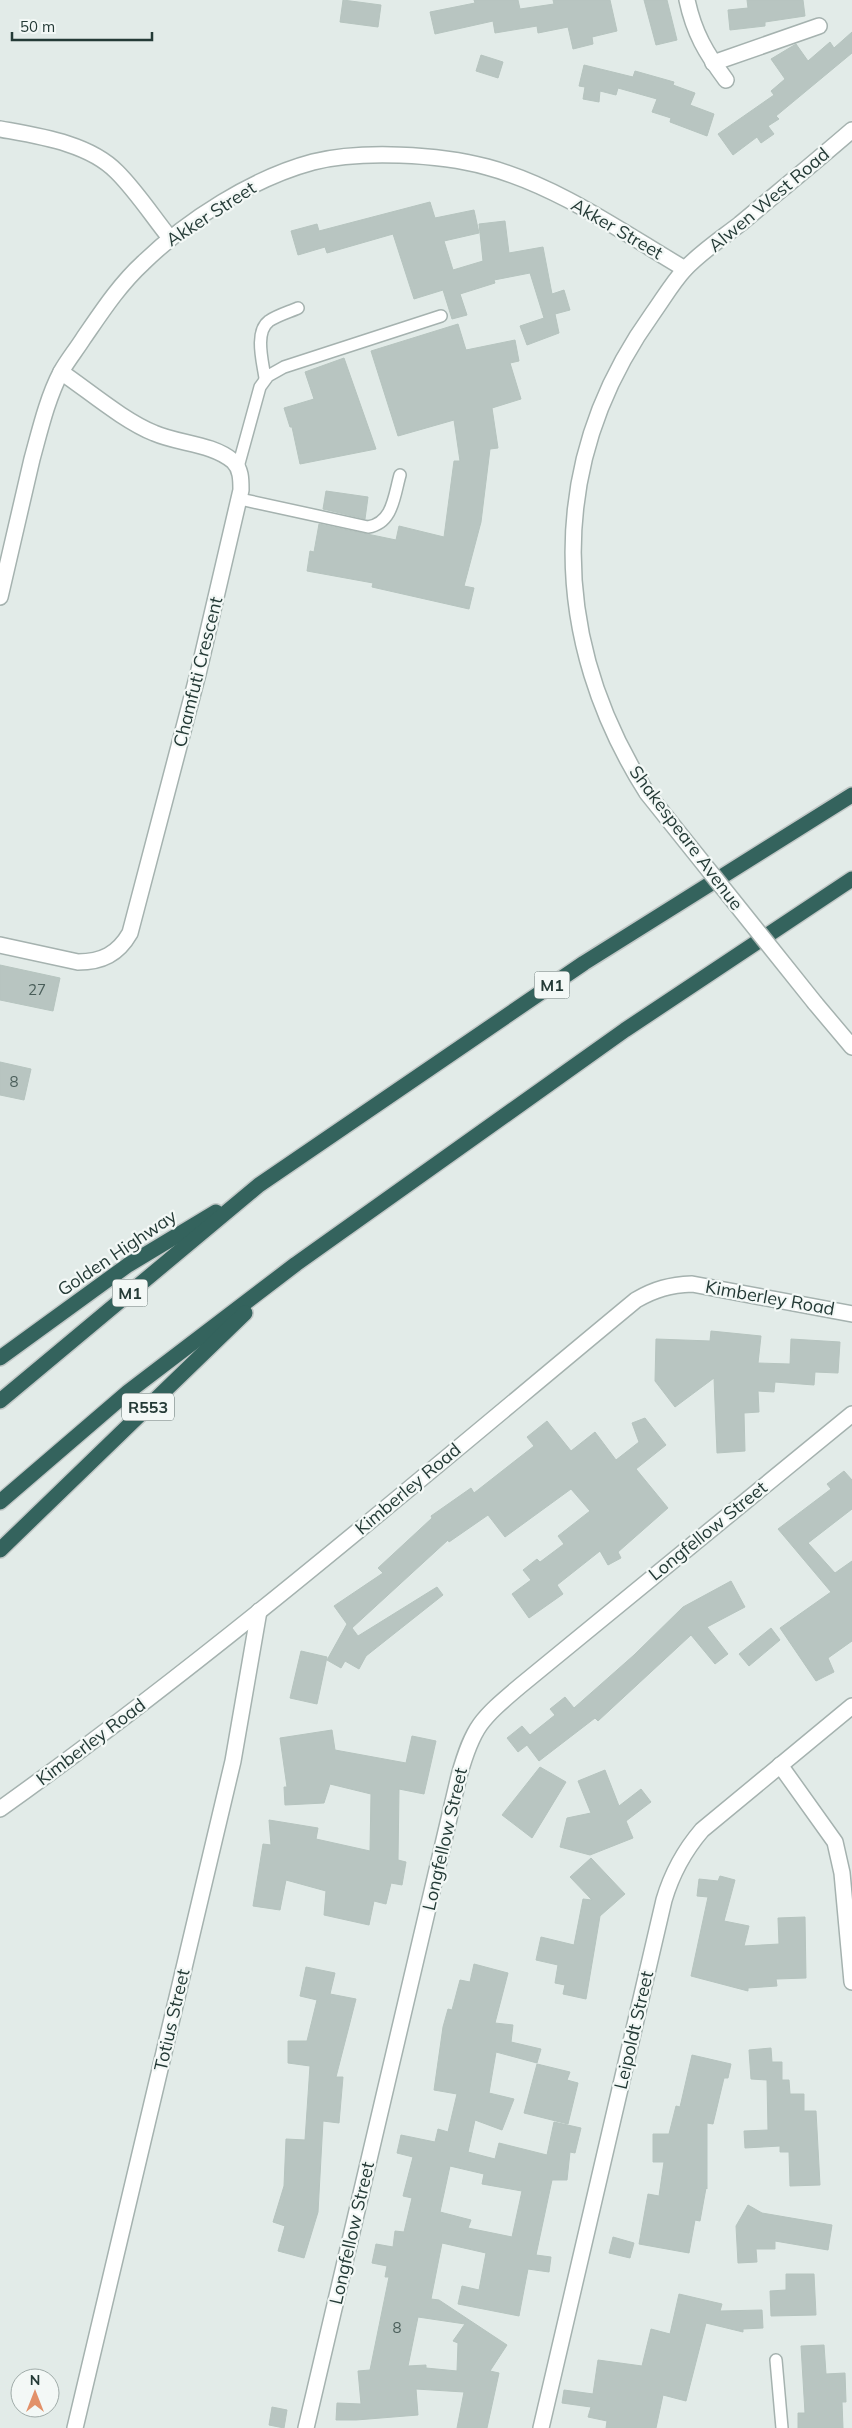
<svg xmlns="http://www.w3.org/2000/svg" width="852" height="2428" viewBox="0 0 852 2428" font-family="Mulish,sans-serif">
<rect width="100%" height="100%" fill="#e2ebe8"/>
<!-- building -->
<g fill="#b8c5c1" stroke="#b6c4bf" fill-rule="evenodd">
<path d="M343,0L381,5L378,27L340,22Z"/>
<path d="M474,0H518L520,9L554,4L553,0H610L617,31L592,37L593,44L573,49L568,27L538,33L537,26L495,33L493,21L435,34L430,12L475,3Z"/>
<path d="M644,0H667L677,40L656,45Z"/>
<path d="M747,0H803L805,16L765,22V26L730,30L728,10L748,8Z"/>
<path d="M852,32V53L776,116L779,119L768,126L774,134L761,143L757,137L733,155L718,134L774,95L771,91L785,79L771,59L796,44L808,61L830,42L834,48Z"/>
<path d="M481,55L503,62L498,78L476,71Z"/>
<path d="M584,65L633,77L635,71L674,82L673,85L695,93L690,105L714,114L707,136L670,122L671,118L652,112L657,99L618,88L616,95L600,91L599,102L583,99L585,87L579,86Z"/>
<path d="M430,202L435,218L474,210L479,233L444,241L453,270L483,261L479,224L505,221L509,253L543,247L552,294L564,290L570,310L555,314L559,333L527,345L520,326L544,318L530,273L494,280L495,283L460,294L467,315L452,319L443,290L414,299L393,234L327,253L325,247L298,255L291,231L317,224L319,231Z"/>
<path d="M458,324L466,350L515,340L519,361L510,363L521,399L492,408L498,448L490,449L481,522L464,586L474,588L469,609L372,587L373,583L307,571L310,551L314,552L319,524L396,540L399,526L444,537L454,461H460L454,420L398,436L371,351Z"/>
<path d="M344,358L376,449L300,464L292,427H290L284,408L314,399L305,372Z"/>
<path d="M326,491L368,497L365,519L323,509Z"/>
<path d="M0,965L60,978L53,1011L0,1000Z"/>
<path d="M0,1062L31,1069L24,1100L0,1095Z"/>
<path d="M711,1331L761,1336L758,1363L790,1364L791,1339L840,1342L838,1373L815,1372L814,1385L775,1382L774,1392L758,1391L759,1412L744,1413L745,1451L717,1453L714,1378L675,1407L655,1381L656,1339L710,1341Z"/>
<path d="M645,1418L666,1445L636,1469L668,1508L618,1552L621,1558L608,1565L600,1551L557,1585L563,1594L529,1618L512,1594L531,1580L523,1570L537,1559L540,1562L564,1544L558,1536L590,1511L571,1489L505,1537L488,1515L449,1542L448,1540L352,1628L358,1636L437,1587L443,1595L366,1656L359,1669L345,1661L341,1668L327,1660L347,1624L334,1606L383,1573L378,1568L432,1518L431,1516L471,1488L474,1493L534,1446L527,1437L547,1421L571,1451L595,1432L616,1460L639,1442L632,1423Z"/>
<path d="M844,1471L852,1480V1509L808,1543L835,1573L852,1561V1641L828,1658L834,1672L816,1681L780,1628L831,1592L778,1529L831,1489L827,1484Z"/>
<path d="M731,1581L745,1607L707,1627L728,1654L715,1664L691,1635L598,1721L595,1718L539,1761L527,1745L518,1752L507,1738L522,1726L530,1735L555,1715L550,1709L565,1697L574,1708L634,1655L683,1607Z"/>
<path d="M771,1628L780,1640L749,1666L739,1654Z"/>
<path d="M301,1651L327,1657L317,1704L290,1698Z"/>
<path d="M332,1730L335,1750L406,1763L412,1736L436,1741L424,1794L399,1789L398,1860L406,1862L402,1885L391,1883L386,1904L374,1901L369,1925L324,1915L326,1891L286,1880L280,1910L253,1906L263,1844L271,1845L269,1820L318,1828L316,1839L370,1851L371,1794L330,1784L324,1803L285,1805L284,1787H287L280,1738Z"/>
<path d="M540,1767L566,1782L532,1838L502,1815Z"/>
<path d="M605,1770L619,1806L641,1789L651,1802L626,1821L633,1838L590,1855L560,1847L567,1818L591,1813L578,1781Z"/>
<path d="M591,1858L625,1894L600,1916L586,1999L563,1994L565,1985L555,1983L558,1965L536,1960L541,1937L574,1945L583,1899L592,1900L570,1877Z"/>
<path d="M720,1876L735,1880L724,1921L749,1926L744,1946L779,1944L778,1918L805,1917L806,1978L776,1979L777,1986L748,1988V1991L691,1976L708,1897L697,1896L699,1879L718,1881Z"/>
<path d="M474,1964L508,1973L495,2023L513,2025L511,2042L541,2049L537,2063L496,2052L489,2093L514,2099L502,2130L475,2120L468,2152L495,2159L499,2143L547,2155L554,2122L581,2128L575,2153L570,2152L567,2180H552L536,2255L551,2257L549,2272L528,2269L519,2316L458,2304L462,2286L479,2290L486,2253L442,2243L431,2299L439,2300L507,2345L490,2371L499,2373L487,2428H457L464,2392L416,2389L418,2415L356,2420H336L337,2403L361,2404L358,2371L370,2370L389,2277H385L387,2266L372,2263L376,2244L393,2247L395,2231L404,2232L412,2198L403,2196L413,2157L397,2153L401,2135L435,2142L438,2129L448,2132L457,2094L434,2090L443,2027L448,2009L452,2010L460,1980L470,1982ZM450,2166L484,2174L482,2184L522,2191L512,2237L468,2228L471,2220L440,2212ZM418,2317L465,2324L453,2341L458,2343L457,2371L426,2368V2365L408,2366Z"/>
<path d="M306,1967L335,1973L330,1994L356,1999L336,2077H343L339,2123L323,2121L318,2212L304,2258L278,2251L285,2226L273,2222L284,2186L286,2139L305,2140L310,2066L288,2063V2041H307L317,2000L300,1996Z"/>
<path d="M771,2048L772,2062H782V2080H789L790,2094H804V2111H816L820,2185L790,2186L789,2152H780V2146L745,2148L744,2131L768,2130L767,2080L751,2079L749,2050Z"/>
<path d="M692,2055L731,2064L728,2078H724L713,2124L707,2123V2189L706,2188L700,2221L695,2220L689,2253L639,2244L648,2194L659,2196L664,2162H653V2134H669L676,2106L680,2107Z"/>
<path d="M537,2064L570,2072L567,2080L578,2083L568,2124L524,2113Z"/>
<path d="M748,2205L762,2213L832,2225L828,2250L775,2241V2249H756L757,2262L738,2263L736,2226Z"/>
<path d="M613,2237L634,2243L630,2258L609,2253Z"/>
<path d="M786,2274H814L816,2315L771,2316L770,2291L786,2290Z"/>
<path d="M679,2294L722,2304L720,2311L762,2310L763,2328L743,2329V2332L706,2323L686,2401L663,2395L656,2428H606L607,2421L588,2417L591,2407L562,2403L564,2390L593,2394L598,2360L642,2366L651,2329L670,2334Z"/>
<path d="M824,2345L826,2374L845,2373L846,2402H842L843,2428H798V2413H805L801,2346Z"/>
<path d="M272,2407L287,2410L284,2428L269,2425Z"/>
</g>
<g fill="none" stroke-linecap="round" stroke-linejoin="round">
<!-- service casing -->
<g stroke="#a5b2af" stroke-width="14">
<g id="service">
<path d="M265,378C263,363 254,332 269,321C278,315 289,312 298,308"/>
<path d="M238,467L260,387L268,376L284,367L441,316"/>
<path d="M240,499L368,527C393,523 394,496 400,475"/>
<path d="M776,2360L782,2428"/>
</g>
</g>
<!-- minor casing -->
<g stroke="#a5b2af" stroke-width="18">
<g id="minor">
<path d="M687,0C694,33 706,53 726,80"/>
<path d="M713,63L819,26"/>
<path d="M0,129C38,136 89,143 117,172C137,192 153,217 170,238"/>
<path d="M0,597C11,551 21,505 32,459C40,430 47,399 61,372C67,361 76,350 83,339C101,313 119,285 143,263C187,220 253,178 313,162C361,150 439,154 487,167C558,186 622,232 685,269"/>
<path d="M0,945L78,962C102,962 118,954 130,933L199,670L241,490C241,479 241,469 233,461C211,443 179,444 154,433C124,421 89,391 61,372"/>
<path d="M780,1765L835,1842L842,1873L852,1982"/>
<path d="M0,1809C221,1651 427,1473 636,1300C655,1289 670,1285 692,1284L852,1314"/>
<path d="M75,2428L233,1761L259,1611"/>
<path d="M306,2428L459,1776C473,1726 481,1719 520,1686L852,1414"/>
<path d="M541,2428L664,1900C672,1873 684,1851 702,1830L852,1706"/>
</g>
</g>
<!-- tertiary casing -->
<g stroke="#a5b2af" stroke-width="18">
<g id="tertiary">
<path d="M647,793C550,640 545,463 653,313C663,299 673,282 685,269C701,252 722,238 740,224C777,193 815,162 852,130"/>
<path d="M815,1003L852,1047"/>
</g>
</g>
<!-- motorway casing -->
<g stroke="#c2c8c7" stroke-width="18">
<g id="motorway">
<path d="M0,1358L128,1265L216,1212"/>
<path d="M0,1401L259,1185L584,963L852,795"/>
<path d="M0,1502L128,1392L296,1264L625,1030L852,879"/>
<path d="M0,1550L245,1313"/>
</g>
</g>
<!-- service -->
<use href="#service" stroke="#fff" stroke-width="11"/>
<!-- minor -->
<use href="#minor" stroke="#fff" stroke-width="15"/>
<!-- tertiary -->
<use href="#tertiary" stroke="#fff" stroke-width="15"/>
<!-- motorway -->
<use href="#motorway" stroke="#34635d" stroke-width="15"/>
<!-- tertiary-bridge casing -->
<g stroke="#a5b2af" stroke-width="18" stroke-linecap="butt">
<path id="tertiary-bridge" d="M647,793L815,1003"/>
</g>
<!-- tertiary-bridge -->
<use href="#tertiary-bridge" stroke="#fff" stroke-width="15"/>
</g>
<g text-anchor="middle" stroke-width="4.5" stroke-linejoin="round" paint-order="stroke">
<!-- number labels -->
<g font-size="15" fill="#495d59">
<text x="37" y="995">27</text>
<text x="14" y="1087">8</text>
<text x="397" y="2333">8</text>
</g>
<!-- shield labels -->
<g fill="#f3f8f6" stroke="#627370" stroke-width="1">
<rect x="534.5" y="971.5" width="35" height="27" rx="4"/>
<rect x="112.5" y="1279.5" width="35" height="27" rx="4"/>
<rect x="122" y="1393.5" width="52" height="27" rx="4"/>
</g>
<g font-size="16" font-weight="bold" fill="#243a36">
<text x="552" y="991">M1</text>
<text x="130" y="1299">M1</text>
<text x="148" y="1413">R553</text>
</g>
<!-- street labels -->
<g font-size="18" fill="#243a36" stroke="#f3f8f6">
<text transform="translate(769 200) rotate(-40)" y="6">Alwen West Road</text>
<text transform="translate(211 214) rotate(-33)" y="6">Akker Street</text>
<text transform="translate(617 229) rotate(30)" y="6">Akker Street</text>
<text transform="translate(198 672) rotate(-76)" y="6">Chamfuti Crescent</text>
<text transform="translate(686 838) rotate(53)" y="6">Shakespeare Avenue</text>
<text transform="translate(117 1253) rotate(-34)" y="6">Golden Highway</text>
<text transform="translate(770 1298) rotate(10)" y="6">Kimberley Road</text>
<text transform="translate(408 1489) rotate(-40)" y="6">Kimberley Road</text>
<text transform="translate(708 1531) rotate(-39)" y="6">Longfellow Street</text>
<text transform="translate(91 1742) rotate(-37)" y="6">Kimberley Road</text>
<text transform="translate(445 1839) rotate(-77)" y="6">Longfellow Street</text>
<text transform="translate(172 2020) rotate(-77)" y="6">Totius Street</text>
<text transform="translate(634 2030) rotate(-77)" y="6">Leipoldt Street</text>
<text transform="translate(352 2233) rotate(-77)" y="6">Longfellow Street</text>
</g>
</g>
<!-- north arrow -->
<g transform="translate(35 2393)"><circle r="24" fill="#f3f8f6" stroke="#a0aca9"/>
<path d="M0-4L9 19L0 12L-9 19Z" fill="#e29169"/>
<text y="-8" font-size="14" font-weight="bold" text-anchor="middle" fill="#243a36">N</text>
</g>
<!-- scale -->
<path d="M12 32v8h140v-8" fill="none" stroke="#243a36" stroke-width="2.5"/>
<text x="20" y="32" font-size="15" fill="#243a36" stroke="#f3f8f6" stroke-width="4" paint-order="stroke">50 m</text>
</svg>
